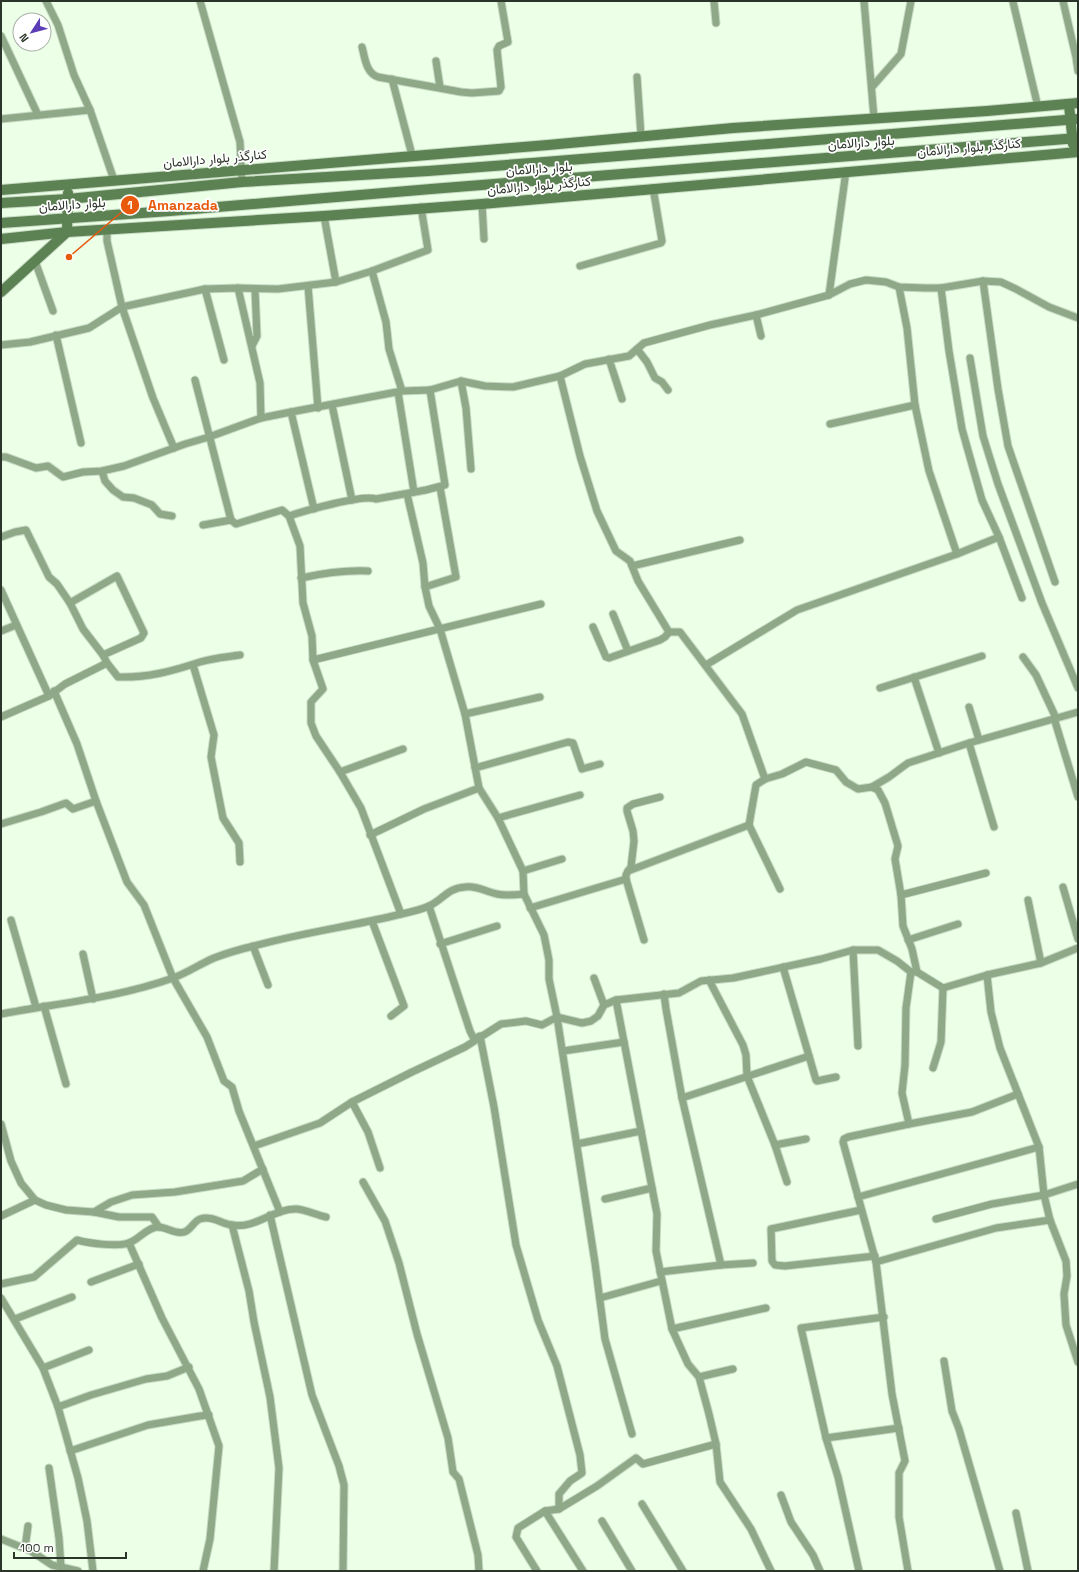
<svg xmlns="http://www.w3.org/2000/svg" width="1079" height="1572" viewBox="0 0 1079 1572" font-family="'Space Grotesk',Vazirmatn,sans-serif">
<rect width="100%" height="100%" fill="#ecffe7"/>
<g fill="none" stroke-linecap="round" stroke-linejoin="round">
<!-- street casing -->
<g stroke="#c9dbc5" stroke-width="9">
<g id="street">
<path d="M46,1L58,25L74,75L90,110L114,180"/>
<path d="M200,1L240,142L242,182"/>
<path d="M714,1L716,23"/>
<path d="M864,1L874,118"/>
<path d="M1063,1L1076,57L1078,71"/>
<path d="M1013,2L1038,107"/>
<path d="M1,36L38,115"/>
<path d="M362,47C365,58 366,73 378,77L461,92L472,93L499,91L501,87L497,50L499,46L508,42L501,1"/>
<path d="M436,61L440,87"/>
<path d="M637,77L641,136"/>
<path d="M392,79L412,155"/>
<path d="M872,87L901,54L911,1"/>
<path d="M1,119L90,110"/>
<path d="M482,204L484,239"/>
<path d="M324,216L336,282"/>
<path d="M107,230V241L122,307L153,398L174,448"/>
<path d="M35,261L53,311"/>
<path d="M580,266L661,243L662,241L653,188"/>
<path d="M372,271L386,322L389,349L402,391"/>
<path d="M983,281L998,389L1008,446L1055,582"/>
<path d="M308,286L318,408"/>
<path d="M899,287L907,328L915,405L929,471L957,554"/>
<path d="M238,288L260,383L261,418"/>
<path d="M941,288L949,351L962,429L982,500L999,537L1022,598"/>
<path d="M205,289L224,360"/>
<path d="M829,295L846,171"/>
<path d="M756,315L761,336"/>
<path d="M56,335L81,443"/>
<path d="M1,345L30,342L89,328L122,307L205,289L238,288L278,289L336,282L372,271L428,250L421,207"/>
<path d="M252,346L257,336L255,289"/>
<path d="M637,349L647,362L655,378L662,382L668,390"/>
<path d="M970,358L983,436L998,484L1042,603L1078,688"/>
<path d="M609,359L622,399"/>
<path d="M560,376L580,456L597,511L616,551L630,561L638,581L669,632H680L742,714L765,779"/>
<path d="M195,380L231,520"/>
<path d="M461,381L466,408L471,469"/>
<path d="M398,392L414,492"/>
<path d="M332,405L352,500"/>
<path d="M291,412L314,509"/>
<path d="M830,424L915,405"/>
<path d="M1,457H6L36,468L48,466L63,477L83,472L102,471L124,466L185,444L209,437L261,418L291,412L402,391L430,390L461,381L485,386L513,387L560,376L585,364L629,356L644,343L710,325L756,315L829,295L850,284L866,280L886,282L899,287L925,288H941L983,281L1001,282L1016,289L1049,307L1078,318"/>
<path d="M102,471L105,481L113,490L123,497L134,498L152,505L160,514L172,516"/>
<path d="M407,494L423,563L425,587L429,606L440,629L465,714L479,788L498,818L523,871L524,894L544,935L549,960V979L557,1017L595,1263L605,1339L632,1434"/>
<path d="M289,516C304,511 363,494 376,499L426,490L445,485L430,390"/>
<path d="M203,525L231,520L236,524L282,510L289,516L300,546L303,603L312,636L313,660L323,689L311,702V723L316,736L340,772L361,808L401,914"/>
<path d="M1,537L15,532L26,530L49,577L57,584L70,603L83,629L103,655L107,663L118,677C147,678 173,671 200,662C213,658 227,657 240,655"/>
<path d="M632,566L740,540"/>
<path d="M301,578C324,573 345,570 368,571"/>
<path d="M425,587L456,577L440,487"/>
<path d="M1,590L49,696"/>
<path d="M70,603L117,576L144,633L141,638L103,655"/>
<path d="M613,614L628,651"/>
<path d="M593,627L606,657L609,658L660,640L665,637L669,632"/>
<path d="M1,631L16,625"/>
<path d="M1023,657L1036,675L1056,718"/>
<path d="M313,660L541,604"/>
<path d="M193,665L214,735L211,757L223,818L239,843L240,862"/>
<path d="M706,665L797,610L957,554L999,537"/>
<path d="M914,677L939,753"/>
<path d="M880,688L982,656"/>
<path d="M54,691L77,744L96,801L127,882L144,905L173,978L207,1037L224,1081L232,1087L239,1111L280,1212"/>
<path d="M969,707L979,740"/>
<path d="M465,714L540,697"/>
<path d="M1,717L49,696L65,684L107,663"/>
<path d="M1054,718L1078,797"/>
<path d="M969,743L994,827"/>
<path d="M475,768L568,742L573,743L582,769L600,764"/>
<path d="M340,772L403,749"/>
<path d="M872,787L878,790L885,803L898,846L895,859L901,895L903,926L912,949L917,972"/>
<path d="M498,818L580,795"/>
<path d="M1,824L41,812L66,803L73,809L96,801"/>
<path d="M749,825L780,889"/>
<path d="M370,835L424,809L479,788"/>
<path d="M523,871L562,859"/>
<path d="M628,871L631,867L634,841L633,831L627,811V808L633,804L660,797"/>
<path d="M1063,887L1078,939"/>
<path d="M901,895L986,873"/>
<path d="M1028,900L1041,963"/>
<path d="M429,906L470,1031L474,1039L480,1036L494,1107L516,1245L538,1320L557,1366L580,1455L582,1473L570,1481L559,1494V1509"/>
<path d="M530,908L626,879"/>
<path d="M11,920L36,1007"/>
<path d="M372,921L404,1006L391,1016"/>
<path d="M644,940L626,879V875L628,871L749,825L756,785L765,779L782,774L806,762L836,770L846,782L858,789L872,787L889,777L908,763L969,743L1078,712"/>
<path d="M908,940L958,924"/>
<path d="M440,944L497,926"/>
<path d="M253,946L268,985"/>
<path d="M853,950L858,1046"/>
<path d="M83,954L93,999"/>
<path d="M783,967L816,1080L817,1081L836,1077"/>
<path d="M987,975L991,1012L1000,1048L1039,1147L1044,1195L1050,1220L1066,1261L1067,1276L1064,1294L1066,1325L1078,1362"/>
<path d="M594,978L604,1005"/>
<path d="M709,980L743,1045L746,1055L747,1076L775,1145L787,1182"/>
<path d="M664,994L666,1009L682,1098L721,1265"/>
<path d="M616,1000L657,1214L656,1251L672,1329L688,1364L699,1377L709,1414L716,1444L720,1482L751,1529L771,1571"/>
<path d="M44,1006L66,1084"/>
<path d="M1,1014C58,1003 117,998 173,978C187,973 200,964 214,958C227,953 241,949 254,946C300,933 347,927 393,916C405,913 418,911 429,906C443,900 447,888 465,887C477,885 486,892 497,894C506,896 515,895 524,894"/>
<path d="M563,1051L624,1042"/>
<path d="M933,1068L941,1042L943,988"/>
<path d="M682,1098L809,1056"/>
<path d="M352,1102L368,1132L380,1168"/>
<path d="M1,1124L11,1161L21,1183L35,1200L46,1205L66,1210L94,1212L119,1217H152L159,1227"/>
<path d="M909,1124L902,1093L905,1065L906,1008L911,972"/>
<path d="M577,1144L641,1131"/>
<path d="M775,1145L806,1139"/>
<path d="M254,1146L320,1123L352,1102L412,1072L465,1047L501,1024L526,1021L542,1025L557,1017L582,1023L591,1021L598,1016L604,1005L616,1000L679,993L701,981L733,978L821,959L853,950H878L897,961L911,972H917L943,988L987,975L1041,963L1078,948"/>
<path d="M363,1182L385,1221L399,1263L417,1334L448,1438L453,1472L459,1479L478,1555L479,1571"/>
<path d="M858,1197L1039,1147"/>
<path d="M605,1199L652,1188"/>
<path d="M861,1210L771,1229L772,1261L775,1265L785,1266L875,1256"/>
<path d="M94,1212L111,1202L132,1195L175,1192L243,1181L263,1169"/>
<path d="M270,1215L312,1395L339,1466L344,1485L343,1571"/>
<path d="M1,1216L35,1200"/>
<path d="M936,1219L992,1204L1044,1195L1078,1184"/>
<path d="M232,1225L249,1291L254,1322L270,1397L279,1468L274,1571"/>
<path d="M129,1243L162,1318L199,1389L219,1446L210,1539L203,1571"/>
<path d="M876,1262L996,1228L1050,1220"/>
<path d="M660,1272L721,1265L753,1263"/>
<path d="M91,1282L139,1264"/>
<path d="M1,1284L34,1277L77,1240C88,1243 120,1248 131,1242C140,1238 147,1228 157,1227C166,1226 174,1235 184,1232C190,1231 194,1221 200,1219C212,1215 222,1224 232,1225C256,1229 274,1208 297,1209C307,1210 316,1215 326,1217"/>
<path d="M1,1298L43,1368L58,1407L78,1478L87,1521L93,1571"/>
<path d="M600,1298L661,1281"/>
<path d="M15,1319L72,1297"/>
<path d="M672,1329L766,1308"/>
<path d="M944,1361L952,1411L959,1429L1000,1571"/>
<path d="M43,1368L89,1350"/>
<path d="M699,1377L733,1369"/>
<path d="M58,1407L91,1395L146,1379L167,1376L189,1367"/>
<path d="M826,1438L899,1428"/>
<path d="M70,1451L148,1425L200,1416L209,1415"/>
<path d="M49,1468L59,1538L61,1567"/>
<path d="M781,1495L791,1522L813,1555L820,1571"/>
<path d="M642,1504L683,1571"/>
<path d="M545,1511L583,1571"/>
<path d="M1016,1513L1028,1571"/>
<path d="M602,1521L632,1571"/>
<path d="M1,1539L31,1551L52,1565L78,1571"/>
<path d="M25,1548L28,1526"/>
<path d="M537,1571L516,1537L518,1528L545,1511L559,1509L597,1486L636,1458L643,1464L716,1444"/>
<path d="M859,1571L838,1477L826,1438L801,1328L884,1317"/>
<path d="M908,1571L899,1517V1473L905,1461L892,1394L876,1262L843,1142L844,1139L848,1137L909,1124L972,1112L1018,1094"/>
</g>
</g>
<!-- secondary casing -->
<g stroke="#c9dbc5" stroke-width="12">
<g id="secondary">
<path d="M1069,105L1073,144"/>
<path d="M1,190L548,145L733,128L987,111L1078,103"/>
<path d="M1,203L68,199L242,182L428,171L532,163L1078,119"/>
<path d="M1,223L170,211L431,189L1078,138"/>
<path d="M1,239L67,232L324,216L482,204L1078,152"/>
<path d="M1,292L67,232L68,193"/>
</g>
</g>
<!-- street -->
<use href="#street" stroke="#8fa888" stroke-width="7"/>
<!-- secondary -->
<use href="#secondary" stroke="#5c8152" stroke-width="10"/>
</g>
<g text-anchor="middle" stroke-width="3.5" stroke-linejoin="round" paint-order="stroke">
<!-- street labels -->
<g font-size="13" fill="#2c352a" stroke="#fff">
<text transform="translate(861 142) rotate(-4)" y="5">بلوار دارالامان</text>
<text transform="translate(969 147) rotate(-5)" y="5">کنارگذر بلوار دارالامان</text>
<text transform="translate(215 158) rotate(-5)" y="5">کنارگذر بلوار دارالامان</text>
<text transform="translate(539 168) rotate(-4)" y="5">بلوار دارالامان</text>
<text transform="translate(539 185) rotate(-5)" y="5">کنارگذر بلوار دارالامان</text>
<text transform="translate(72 204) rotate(-4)" y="5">بلوار دارالامان</text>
</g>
</g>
<!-- callouts -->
<path fill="none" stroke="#e8590c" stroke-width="1.5" d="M69 257L130 205"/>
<g fill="#e8590c" stroke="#fff" stroke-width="1.5">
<circle cx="69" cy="257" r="4"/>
<circle cx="130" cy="205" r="10"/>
</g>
<g font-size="12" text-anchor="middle" font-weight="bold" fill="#fff">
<text x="130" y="209">1</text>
</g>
<g font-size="14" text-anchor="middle" font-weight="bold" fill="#e8590c" stroke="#fff" stroke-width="3.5" stroke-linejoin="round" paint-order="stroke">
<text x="183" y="210">Amanzada</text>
</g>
<!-- border -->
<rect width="1079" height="1572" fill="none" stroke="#2c352a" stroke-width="4"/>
<!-- north arrow -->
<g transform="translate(32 32) rotate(234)"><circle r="19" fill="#ffffff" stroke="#abaeaa"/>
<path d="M0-3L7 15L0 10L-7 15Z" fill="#5c3db6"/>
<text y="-6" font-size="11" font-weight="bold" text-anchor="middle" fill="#2c352a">N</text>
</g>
<!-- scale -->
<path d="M14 1552v6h112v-6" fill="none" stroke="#2c352a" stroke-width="2"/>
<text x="20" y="1552" font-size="12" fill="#2c352a" stroke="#ffffff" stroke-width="3" paint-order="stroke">100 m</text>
</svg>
